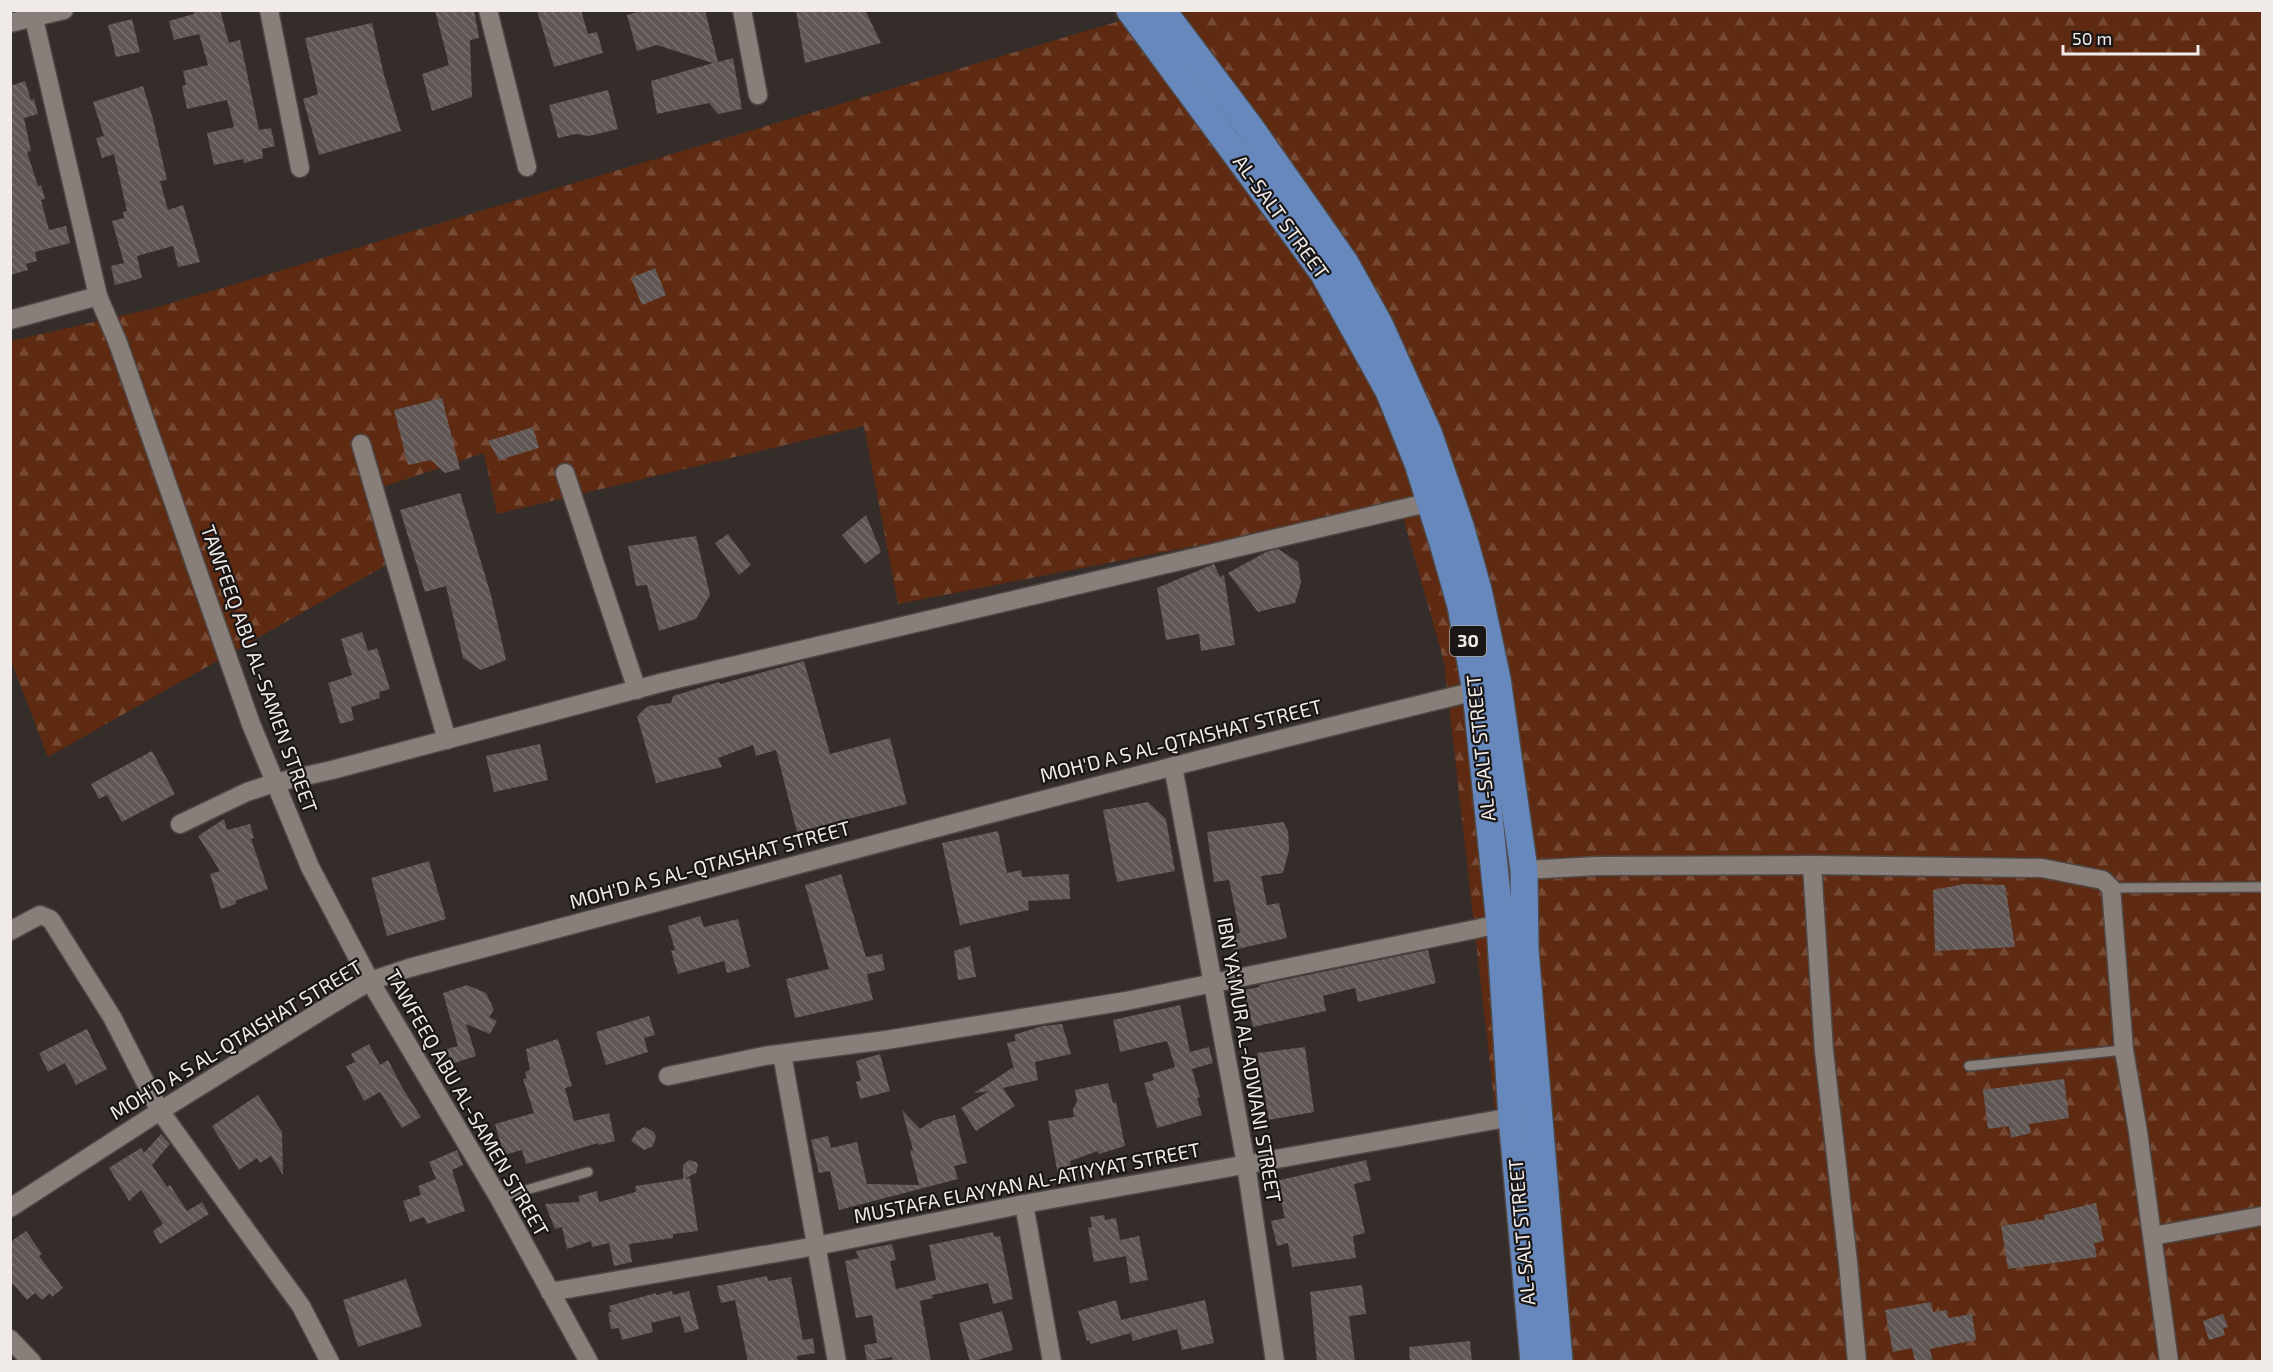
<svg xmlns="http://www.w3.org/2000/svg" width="2273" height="1372" viewBox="0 0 2273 1372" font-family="'Exo 2',sans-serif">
<defs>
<pattern id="forest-firs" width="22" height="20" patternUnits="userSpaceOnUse" patternTransform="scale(1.5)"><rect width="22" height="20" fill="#5f2a12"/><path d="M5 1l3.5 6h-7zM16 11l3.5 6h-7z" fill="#764934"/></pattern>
<pattern id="building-back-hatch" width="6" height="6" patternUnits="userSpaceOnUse" patternTransform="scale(1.5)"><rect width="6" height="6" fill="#605754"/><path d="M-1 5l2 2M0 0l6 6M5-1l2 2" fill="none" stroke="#776f6d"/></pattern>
</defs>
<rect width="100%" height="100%" fill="#352d2a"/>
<!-- forest -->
<path fill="url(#forest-firs)" d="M1114,11H2262V1361H1524L1444,662L1400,506L898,604L864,426L497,514L484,453L368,492L395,560L48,757L11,661V341L151,309L1123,20Z"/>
<!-- building -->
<g fill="url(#building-back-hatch)">
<path d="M193,10H220L229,43L240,40L259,130L271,128L275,146L262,149L263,158L244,163L243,159L214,165L207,133L234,127L227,100L187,109L182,86L186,85L183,71L208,65L199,34L174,40L169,21L194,14Z"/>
<path d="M435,10H474L479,38L470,40L472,97L432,111L422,74L449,65Z"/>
<path d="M537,10H581L588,34L597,32L603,53L554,67Z"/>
<path d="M644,10H705L718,62L733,58L742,109L718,114L709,103L657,114L651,81L713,63L657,45L637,51L627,15Z"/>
<path d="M796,10H865L881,43L805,63Z"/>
<path d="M132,19L140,52L116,57L108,25Z"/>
<path d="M372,23L384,75L401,131L319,155L303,99L318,94L305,38Z"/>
<path d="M25,81L31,100L34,99L38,114L24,118L31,151L27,152L38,186L41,185L45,199L41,200L49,230L66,226L70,243L35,252L37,261L26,264L28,270L10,275V86Z"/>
<path d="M143,86L153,119L167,180L160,181L168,210L183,205L200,262L178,267L173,246L137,256L142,278L115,285L111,266L124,263L112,221L124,218L123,212L127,211L114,154L102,158L96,138L104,136L93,102Z"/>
<path d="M608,90L618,129L589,136L576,134L558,138L549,105Z"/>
<path d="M655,268L666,295L642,305L631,278Z"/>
<path d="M442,398L460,469L445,473L431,460L408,465L394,410Z"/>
<path d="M533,427L539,448L499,460L488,441Z"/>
<path d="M460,493L491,595L506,660L481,670L463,658L446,586L425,592L400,510Z"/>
<path d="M866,515L881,552L865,564L842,535Z"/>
<path d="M728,534L751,565L739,575L715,543Z"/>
<path d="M696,536L710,595L696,619L659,631L647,585L636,586L628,546Z"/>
<path d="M1278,549L1298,562L1301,583L1295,603L1258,612L1228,573L1266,552Z"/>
<path d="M1214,564L1220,577L1224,575L1235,645L1201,651L1199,634L1166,640L1157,588Z"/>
<path d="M362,632L368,651L377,648L390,689L379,692L380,698L351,707L354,720L340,724L328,683L352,675L341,639Z"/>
<path d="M804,661L830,754L890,738L907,804L797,832L776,750L756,756L753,745L718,758L722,767L656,783L637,716L648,706L671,703L673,696L719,682L720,684Z"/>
<path d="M540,744L548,780L494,792L486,756Z"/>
<path d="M152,751L175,794L122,822L107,795L99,799L91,784Z"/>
<path d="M1148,802L1166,819L1175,871L1117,882L1103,810Z"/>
<path d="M224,819L227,830L250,824L254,838L251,839L268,889L235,901L236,904L221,909L210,874L220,871L198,836Z"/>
<path d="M1283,822L1288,831L1289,850L1283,873L1261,876L1267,905L1279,903L1287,938L1233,950L1230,935L1240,933L1229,880L1214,882L1207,832Z"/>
<path d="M998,831L1007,873L1021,870L1022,877L1069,874L1070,899L1028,901L1029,910L960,925L942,843Z"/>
<path d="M429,861L446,919L387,936L371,878Z"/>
<path d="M841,874L866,957L882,954L885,970L867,974L873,1000L795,1018L786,979L829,969L805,885Z"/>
<path d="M1964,884L2005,885L2015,947L1935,951L1933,890Z"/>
<path d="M700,916L704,927L738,919L750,967L727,973L724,961L678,974L671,951L675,950L668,926Z"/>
<path d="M970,946L976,977L958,980L954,951Z"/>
<path d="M1428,950L1436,983L1358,1002L1355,988L1323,996L1326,1011L1253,1027L1244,990L1259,987V985Z"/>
<path d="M467,985L486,993L494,1010L489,1017L497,1021L490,1034L466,1024L476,1056L451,1064L447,1049L458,1046L443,993Z"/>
<path d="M1180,1005L1190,1052L1209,1047L1213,1063L1192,1069L1200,1097L1197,1098L1202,1115L1157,1128L1144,1083L1154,1080L1152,1074L1175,1067L1167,1041L1120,1052L1113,1020Z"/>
<path d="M649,1016L655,1035L644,1038L648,1052L606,1065L596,1032Z"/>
<path d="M1062,1024L1071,1054L1035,1062L1038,1080L1003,1088L1015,1106L976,1131L961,1108L989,1091L974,1093L1012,1068L1014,1069L1007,1043L1016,1041L1014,1035L1042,1026Z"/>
<path d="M87,1029L107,1069L76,1085L65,1063L48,1072L39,1053Z"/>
<path d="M558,1039L572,1086L565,1088L574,1121L609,1113L615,1141L599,1145L598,1143L526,1164L522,1150L504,1155L495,1124L534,1113L523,1079L527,1078L525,1072L530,1070L526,1049Z"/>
<path d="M369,1044L380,1065L388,1060L403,1089L421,1117L402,1128L380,1092L364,1101L346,1066L355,1062L351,1054Z"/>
<path d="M1305,1047L1314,1112L1269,1120L1257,1053Z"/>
<path d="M880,1054L890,1091L860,1099L856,1082L861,1080L856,1061Z"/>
<path d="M2064,1079L2069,1118L2029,1124L2031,1133L2011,1138L2009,1126L1988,1129L1983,1090Z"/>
<path d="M1108,1083L1113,1103L1116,1102L1125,1146L1099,1154L1098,1151L1070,1161L1073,1178L1059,1180L1048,1121L1074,1117L1073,1109L1077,1102L1075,1090Z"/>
<path d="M258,1095L282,1132L283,1175L271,1156L260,1163L257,1158L239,1170L212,1126Z"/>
<path d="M902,1110L920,1129L934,1120L955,1115L967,1163L954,1166L958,1179L839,1210L830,1171L819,1173L811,1140L828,1136L831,1148L857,1142L867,1184L919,1185L910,1151L913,1150Z"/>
<path d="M645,1127L654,1132L656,1137L653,1146L644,1150L631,1141L637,1131Z"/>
<path d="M161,1134L170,1144L152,1165L167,1187L170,1185L187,1211L202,1202L209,1214L160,1244L153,1231L163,1224L141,1190L129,1201L109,1168L141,1148L144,1153Z"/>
<path d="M457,1150L463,1165L452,1170L465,1211L427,1224L424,1217L410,1222L403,1201L421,1195L418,1186L436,1179L429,1162Z"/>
<path d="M689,1160L696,1162L698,1165L696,1173L684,1179L690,1178L698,1231L673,1234V1238L629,1244L632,1262L614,1266L609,1243L592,1247L591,1241L567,1249L562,1227L555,1229L545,1204L580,1202L578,1196L597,1191L599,1202L636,1192L635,1186L683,1179V1165Z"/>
<path d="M1366,1160L1371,1180L1354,1184L1365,1233L1353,1236L1356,1258L1292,1267L1288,1243L1277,1246L1271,1221L1285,1218L1276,1181Z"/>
<path d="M2096,1203L2104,1241L2094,1243L2097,1257L2008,1269L2001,1226L2045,1219L2044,1215Z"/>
<path d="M1104,1215L1105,1220L1116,1218L1120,1240L1139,1236L1148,1280L1130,1283L1126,1256L1094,1262L1088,1228L1092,1227L1090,1217Z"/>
<path d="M26,1231L42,1254L39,1256L63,1288L52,1297L50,1293L42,1300L35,1293L27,1300L10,1281V1242Z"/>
<path d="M993,1232L994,1237L1000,1236L1013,1299L993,1304L988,1283L932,1295L933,1298L920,1301L931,1362H893L892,1357L867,1361L864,1345L877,1343L872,1315L856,1318L845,1261L859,1258L856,1251L892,1244L896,1260L890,1261L896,1289L936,1280L929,1245Z"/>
<path d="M767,1276L768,1281L791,1277L803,1340L813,1338L815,1353L797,1356L798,1362H748L735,1300L721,1303L717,1286Z"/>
<path d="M406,1279L422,1326L358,1347L343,1300Z"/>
<path d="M1362,1285L1366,1314L1349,1316L1355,1362H1317L1310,1292Z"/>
<path d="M672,1291L673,1295L689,1291L699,1329L685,1333L680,1316L651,1323L653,1332L622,1340L619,1328L611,1329L608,1313L611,1312L609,1306L656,1293V1295Z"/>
<path d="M1116,1300L1121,1320L1205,1300L1214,1343L1182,1350L1177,1329L1133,1341L1131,1333L1091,1344L1089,1340L1087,1341L1078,1311Z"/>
<path d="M1931,1302L1933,1312L1947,1310L1948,1318L1972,1314L1976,1340L1930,1349L1933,1362H1915L1912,1348L1893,1352L1885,1310Z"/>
<path d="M1002,1311L1013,1350L970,1362L959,1323Z"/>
<path d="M2223,1314L2228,1327L2223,1328L2225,1335L2209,1340L2203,1321Z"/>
<path d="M1470,1341L1472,1362H1410L1409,1347Z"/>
</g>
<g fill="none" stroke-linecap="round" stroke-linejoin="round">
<!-- service casing -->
<g stroke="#4f4846" stroke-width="12">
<g id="service">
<path d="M2111,888L2262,887"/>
<path d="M1969,1066L2124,1050"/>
<path d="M499,1198L588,1172"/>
</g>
</g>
<!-- minor casing -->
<g stroke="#4f4846" stroke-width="21">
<g id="minor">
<path d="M32,10L98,296L118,343L251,724L310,867L370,981L499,1198L589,1362"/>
<path d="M269,10L300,168"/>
<path d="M488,10L527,167"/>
<path d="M742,10L758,95"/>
<path d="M10,23L64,10"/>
<path d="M10,320L98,296"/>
<path d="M361,444L447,740"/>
<path d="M565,473L637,690"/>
<path d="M1173,766L1246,1164L1275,1362"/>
<path d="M180,824L247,792L274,783L332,770L664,682L1431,502"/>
<path d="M1812,865L1824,1051L1848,1262L1857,1362"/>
<path d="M1524,870L1597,866L1812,865L2042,868L2103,880L2111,888L2124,1050L2138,1132L2169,1362"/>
<path d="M10,931L40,915L50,919L53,923L112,1017L160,1111L301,1306L330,1362"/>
<path d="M782,1054L837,1362"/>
<path d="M668,1076L764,1056L886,1040L1126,1001L1500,924"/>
<path d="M1024,1204L1052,1362"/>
<path d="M10,1208L160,1111L345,996L370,981L409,968C764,874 1119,777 1476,691"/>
<path d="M2153,1236L2262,1216"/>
<path d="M550,1292L816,1246L1024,1204L1512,1117"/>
<path d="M10,1339L32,1362"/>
</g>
</g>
<!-- primary casing -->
<g stroke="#4f4846" stroke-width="30">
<g id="primary">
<path d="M1130,10L1323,272L1389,391L1418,463L1444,546L1461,606L1476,691L1500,924L1512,1117L1534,1362"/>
<path d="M1162,10L1249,126L1345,263L1379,324L1429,435L1460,526L1478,590L1497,679L1524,870L1525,950L1559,1362"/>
</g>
</g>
<!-- service -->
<use href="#service" stroke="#887f7b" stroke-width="9"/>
<!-- minor -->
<use href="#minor" stroke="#887f7b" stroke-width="18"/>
<!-- primary -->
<use href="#primary" stroke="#6688bd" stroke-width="27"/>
</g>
<g text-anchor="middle" stroke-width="4.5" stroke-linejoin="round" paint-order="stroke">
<!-- shield labels -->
<rect fill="#1a1615" stroke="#b0aba9" stroke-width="1.5" x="1450" y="626" width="36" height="30" rx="4.5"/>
<g font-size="18" font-weight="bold" fill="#f0ebe9">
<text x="1468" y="647">30</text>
</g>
<!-- street labels -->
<g font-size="20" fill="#f0ebe9" stroke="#1a1615">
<text transform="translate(1281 217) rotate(54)" y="7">AL-SALT STREET</text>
<text transform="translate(259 669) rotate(70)" y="7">TAWFEEQ ABU AL-SAMEN STREET</text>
<text transform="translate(1181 741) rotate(-14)" y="7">MOH'D A S AL-QTAISHAT STREET</text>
<text transform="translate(1481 748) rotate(-96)" y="7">AL-SALT STREET</text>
<text transform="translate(710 865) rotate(-15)" y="7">MOH'D A S AL-QTAISHAT STREET</text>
<text transform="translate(236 1040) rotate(-31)" y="7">MOH'D A S AL-QTAISHAT STREET</text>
<text transform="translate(1249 1060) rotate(80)" y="7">IBN YA‘MUR AL-ADWANI STREET</text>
<text transform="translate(467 1103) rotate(60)" y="7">TAWFEEQ ABU AL-SAMEN STREET</text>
<text transform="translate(1027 1183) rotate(-11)" y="7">MUSTAFA ELAYYAN AL-ATIYYAT STREET</text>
<text transform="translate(1522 1232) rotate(-95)" y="7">AL-SALT STREET</text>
</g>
</g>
<!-- border -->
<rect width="2273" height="1372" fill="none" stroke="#f0ebe9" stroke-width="24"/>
<!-- scale -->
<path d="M2063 45v9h135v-9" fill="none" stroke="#f0ebe9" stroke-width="3"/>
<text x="2072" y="45" font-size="18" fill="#f0ebe9" stroke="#1a1615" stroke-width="4.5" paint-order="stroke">50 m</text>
</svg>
